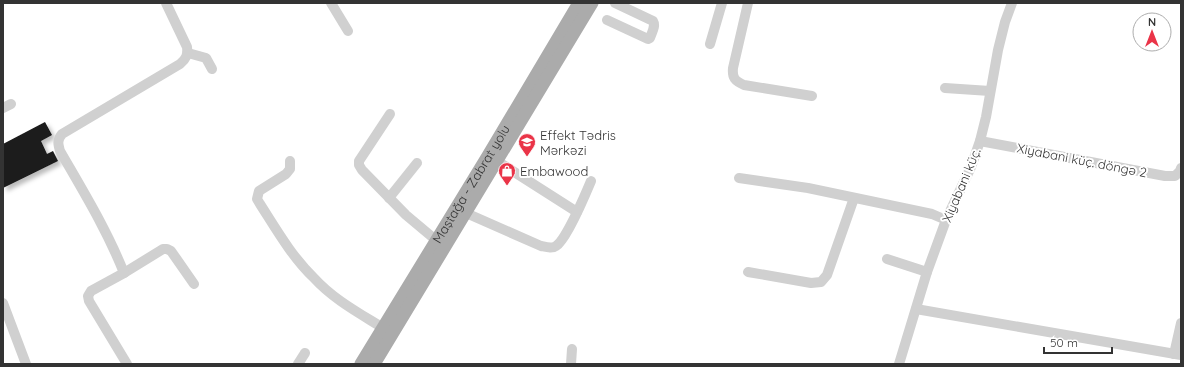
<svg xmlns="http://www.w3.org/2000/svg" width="1184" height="367" viewBox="0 0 1184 367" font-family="Quicksand,sans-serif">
<defs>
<filter id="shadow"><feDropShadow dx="3.5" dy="3.5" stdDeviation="2" flood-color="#0004"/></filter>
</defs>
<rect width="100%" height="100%" fill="#fff"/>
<!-- building -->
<path fill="#1a1a1a" filter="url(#shadow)" d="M45,122L52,135L41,141L47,154L53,151L58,161L3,188V144Z"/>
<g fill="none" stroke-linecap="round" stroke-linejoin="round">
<!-- minor -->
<g stroke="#d0d0d0" stroke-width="10">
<path d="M331,3L348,31"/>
<path d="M748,3L733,68C732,78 735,81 744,85L812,96"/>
<path d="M607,20L648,39L650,38C652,32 656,26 653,21L615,3"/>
<path d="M710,44L722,3"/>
<path d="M188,53L206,58L212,69"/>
<path d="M945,88L990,91"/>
<path d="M3,108L11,104"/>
<path d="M390,114L359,161V165L362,170L406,215L437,241"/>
<path d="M980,141L1165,176H1175L1180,171L1181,168"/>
<path d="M290,161V169L286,174L259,191L257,199L260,204C276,229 292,257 314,278C333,299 359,313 383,328"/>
<path d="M497,161L577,212"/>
<path d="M739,178L808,188L932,214L946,220"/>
<path d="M389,198L417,163"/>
<path d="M466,213L541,246C546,247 552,249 556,246C566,240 586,193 591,181"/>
<path d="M887,259L927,272"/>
<path d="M748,272L811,283L821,282L827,275L854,198"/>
<path d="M124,273L163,249H167L171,251L194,284"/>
<path d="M3,303L26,364"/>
<path d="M916,309L1181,355"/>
<path d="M1174,354L1181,323"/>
<path d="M127,364L89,301L88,296L91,291L124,273C107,230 83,191 60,151C58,144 57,140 62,134L180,64C186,59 188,55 187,47L166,3"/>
<path d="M298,364L305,353"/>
<path d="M571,364L572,349"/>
<path d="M899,364L927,272L946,220L971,167L980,141L986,117L998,50L1005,22L1012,3"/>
</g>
<!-- major -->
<g stroke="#ababab" stroke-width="13">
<path id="s1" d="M361,364L488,156L579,3"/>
<path d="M374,364L592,3"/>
</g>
</g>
<!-- icons -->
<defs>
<g id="university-pin" transform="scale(0.9)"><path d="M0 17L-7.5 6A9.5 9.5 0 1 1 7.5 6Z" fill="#ea3448" stroke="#fff"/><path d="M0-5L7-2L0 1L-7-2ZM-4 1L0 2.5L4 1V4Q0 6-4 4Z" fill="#fff"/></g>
<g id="shop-pin" transform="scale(0.9)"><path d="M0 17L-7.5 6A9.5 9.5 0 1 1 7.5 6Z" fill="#ea3448" stroke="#fff"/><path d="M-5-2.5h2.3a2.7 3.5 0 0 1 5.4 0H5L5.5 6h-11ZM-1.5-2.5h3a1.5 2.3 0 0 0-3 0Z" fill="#fff"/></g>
</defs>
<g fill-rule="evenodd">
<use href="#university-pin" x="527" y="142"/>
<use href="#shop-pin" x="507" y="171"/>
</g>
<g text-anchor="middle" stroke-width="4" stroke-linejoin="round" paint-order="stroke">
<!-- poi labels -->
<g font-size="13" fill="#333" stroke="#fff" text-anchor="start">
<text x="540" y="140">Effekt Tədris<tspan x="540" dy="15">Mərkəzi</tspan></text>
<text x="520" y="176">Embawood</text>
</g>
<!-- street labels -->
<g font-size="13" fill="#333" stroke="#fff">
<text transform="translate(1082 160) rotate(11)" y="5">Xiyabani küç. döngə 2</text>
<text dy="5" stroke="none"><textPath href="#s1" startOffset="211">Maştağa - Zabrat yolu</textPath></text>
<text transform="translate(961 185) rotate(-67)" y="5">Xiyabani küç.</text>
</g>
</g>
<!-- border -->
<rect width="1184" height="367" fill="none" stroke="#333333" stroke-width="8"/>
<!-- north arrow -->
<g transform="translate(1152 32)"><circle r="19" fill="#ffffff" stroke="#adadad"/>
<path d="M0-3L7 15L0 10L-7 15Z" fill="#ea3448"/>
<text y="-6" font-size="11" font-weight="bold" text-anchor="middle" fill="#333333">N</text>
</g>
<!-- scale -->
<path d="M1044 347v6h68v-6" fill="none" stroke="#333333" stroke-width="2"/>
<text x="1050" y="347" font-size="12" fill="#333333" stroke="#ffffff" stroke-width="3" paint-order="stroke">50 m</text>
</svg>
